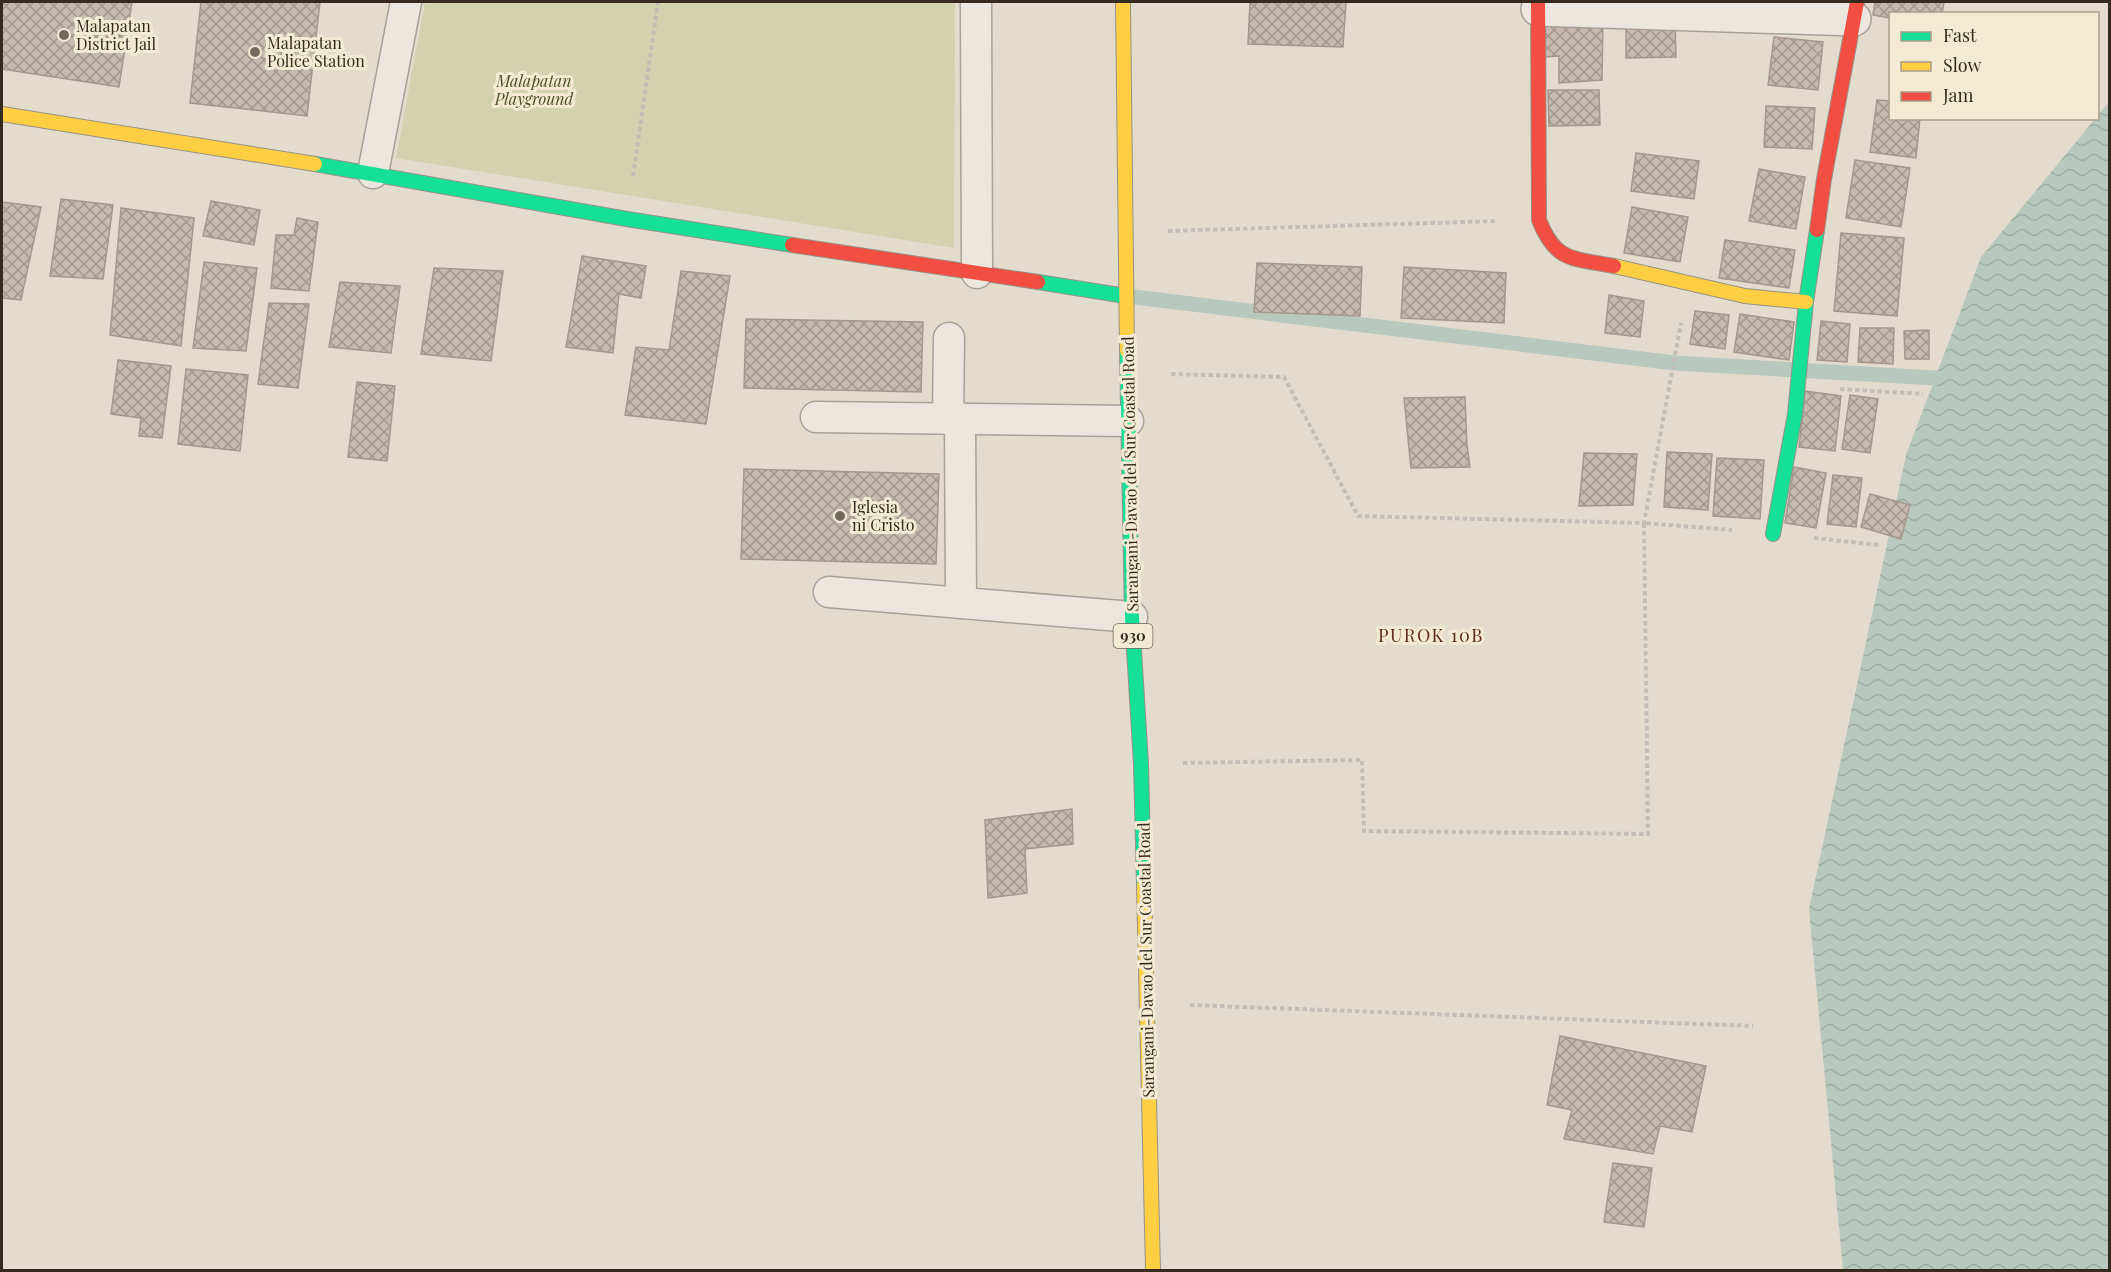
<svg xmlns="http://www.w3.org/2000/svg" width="2111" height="1272" viewBox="0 0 2111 1272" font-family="'Playfair Display',serif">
<defs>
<pattern id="water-waves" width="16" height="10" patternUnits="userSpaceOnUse" patternTransform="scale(1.5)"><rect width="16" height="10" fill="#b8c8be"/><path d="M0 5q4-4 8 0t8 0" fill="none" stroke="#9faca3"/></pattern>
<pattern id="building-cross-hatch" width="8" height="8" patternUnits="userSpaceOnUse" patternTransform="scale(1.5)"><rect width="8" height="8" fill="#c6baae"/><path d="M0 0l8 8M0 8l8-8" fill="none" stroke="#a2978d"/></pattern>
</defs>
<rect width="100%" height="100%" fill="#e3dccd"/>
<!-- park -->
<path fill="#d2d2b0" d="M425,2H955L954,248L396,158Z"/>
<!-- water -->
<path fill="url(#water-waves)" d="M2109,102V1270H1843L1809,909L1906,455L1981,257Z"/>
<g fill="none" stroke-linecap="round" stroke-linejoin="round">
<!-- stream -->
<path stroke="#b8c8be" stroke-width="15" d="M1126,296L1675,363L1935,378"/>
</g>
<!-- building -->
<g fill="url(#building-cross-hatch)" stroke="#a3988c" stroke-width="1.5">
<path d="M2,2H132L119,87L2,69Z"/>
<path d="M201,2H320L307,116L190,103Z"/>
<path d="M1250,2H1346L1343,47L1248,44Z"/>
<path d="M1875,2H1944L1942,14H1890V18L1873,15Z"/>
<path d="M1603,20L1602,80L1559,83V56L1545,57V22Z"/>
<path d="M1675,21L1676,57L1626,58V22Z"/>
<path d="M1774,37L1823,42L1818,90L1768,85Z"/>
<path d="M1548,90H1599L1600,125L1549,126Z"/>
<path d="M1877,100L1890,101V118H1920L1916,158L1870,152Z"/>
<path d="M1766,106L1815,108L1812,149L1764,147Z"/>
<path d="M1636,153L1699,161L1694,199L1631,191Z"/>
<path d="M1855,160L1910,168L1901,227L1846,218Z"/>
<path d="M1759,169L1805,177L1796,229L1749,221Z"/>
<path d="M61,199L113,205L103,279L50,276Z"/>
<path d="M211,201L260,210L254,245L203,236Z"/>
<path d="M2,202L41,207L21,300L2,298Z"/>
<path d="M1632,207L1688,217L1680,262L1624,253Z"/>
<path d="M121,208L194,218L181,346L110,335Z"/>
<path d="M297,218L318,222L309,291L271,288L276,235H294Z"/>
<path d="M1841,233L1904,238L1897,316L1834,311Z"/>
<path d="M1725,240L1795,250L1789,288L1719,278Z"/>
<path d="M582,256L646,266L641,298L619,294L613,353L566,347Z"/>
<path d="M204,262L257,268L246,351L193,348Z"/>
<path d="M1257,263L1362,267L1360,316L1254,312Z"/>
<path d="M1404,267L1506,273L1504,323L1401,318Z"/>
<path d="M434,268L503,271L491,361L421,354Z"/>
<path d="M681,271L730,276L706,424L625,415L636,347L669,350Z"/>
<path d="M340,282L400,286L391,353L329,347Z"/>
<path d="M1609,295L1644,301L1640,337L1605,333Z"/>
<path d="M269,303L309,304L298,388L258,384Z"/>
<path d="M1695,311L1729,315L1725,349L1690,344Z"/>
<path d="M1740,314L1794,322L1789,360L1734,352Z"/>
<path d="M746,319L923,322L921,392L744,388Z"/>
<path d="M1821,321L1850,324L1847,362L1817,360Z"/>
<path d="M1860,328H1894L1893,364L1858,362Z"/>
<path d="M1929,330V359H1905L1904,331Z"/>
<path d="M118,360L171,366L162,438L139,436L141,418L111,414Z"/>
<path d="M186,369L248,375L240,451L178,444Z"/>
<path d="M357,382L395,386L387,461L348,457Z"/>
<path d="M1805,391L1841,396L1835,451L1799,447Z"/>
<path d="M1850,395L1878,399L1870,453L1842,449Z"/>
<path d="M1465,397L1467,445L1470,467L1411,468L1404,398Z"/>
<path d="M1667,452L1712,454L1708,510L1664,507Z"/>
<path d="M1584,453L1637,454L1633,505L1579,506Z"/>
<path d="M1717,458L1764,460L1760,519L1713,516Z"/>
<path d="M1794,467L1826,473L1816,528L1785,523Z"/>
<path d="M744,469L939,474L936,564L741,559Z"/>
<path d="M1833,475L1862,478L1856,527L1827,524Z"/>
<path d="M1870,494L1910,505L1901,539L1861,527Z"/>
<path d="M1072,809L1073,844L1025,849L1027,893L988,898L985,820Z"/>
<path d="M1560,1036L1706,1066L1692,1132L1660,1126L1653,1154L1564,1139L1572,1110L1547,1105Z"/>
<path d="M1613,1163L1652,1168L1644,1227L1604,1222Z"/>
</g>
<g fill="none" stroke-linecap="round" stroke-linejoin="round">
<!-- lane casing -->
<g stroke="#a8a196" stroke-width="33">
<g id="lane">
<path d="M976,2L977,273"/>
<path d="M373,173L406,2"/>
<path d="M816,417L1128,421"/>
<path d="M960,418L961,603"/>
<path d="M948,419L949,338"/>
<path d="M829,592L1132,617"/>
</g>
</g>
<!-- street casing -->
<g stroke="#a8a196" stroke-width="36">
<path id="street" d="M1538,9L1854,19"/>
</g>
<!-- fast casing -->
<g stroke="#989186" stroke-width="16">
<g id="fast">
<path d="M315,164L627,219L792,245"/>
<path d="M1038,282L1126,296"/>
<path d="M1127,351L1132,617L1141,764L1144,885"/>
<path d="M1773,534L1795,414L1806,302L1817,230"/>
</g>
</g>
<!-- slow casing -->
<g stroke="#989186" stroke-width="16">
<g id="slow">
<path d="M1123,2L1127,351"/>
<path d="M2,114L315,164"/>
<path d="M1614,266L1745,296L1806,302"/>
<path d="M1144,885L1153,1270"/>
</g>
</g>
<!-- jam casing -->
<g stroke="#989186" stroke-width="16">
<g id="jam">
<path d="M1538,2L1539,220C1556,263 1574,258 1614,266"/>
<path d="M1817,230L1824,179L1857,2"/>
<path d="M792,245L1038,282"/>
</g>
</g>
<!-- path -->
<g stroke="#c3bdb5" stroke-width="4" stroke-dasharray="4.5 3" stroke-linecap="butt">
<path d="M633,176L658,2"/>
<path d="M1168,231L1496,221"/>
<path d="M1171,374L1284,377L1358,516L1644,523L1681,323"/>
<path d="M1840,389L1923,394"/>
<path d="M1814,538L1879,545"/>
<path d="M1183,763L1362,760L1364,831L1648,834L1644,523L1732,530"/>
<path d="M1190,1005L1753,1026"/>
</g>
<!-- lane -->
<use href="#lane" stroke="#ece7de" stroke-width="30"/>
<!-- street -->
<use href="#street" stroke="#ece7de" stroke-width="33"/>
<!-- fast -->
<use href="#fast" stroke="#16e098" stroke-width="14"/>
<!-- slow -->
<use href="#slow" stroke="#ffcf43" stroke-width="14"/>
<!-- jam -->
<use href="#jam" stroke="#f24e42" stroke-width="14"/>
</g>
<!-- markers -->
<g fill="#73685c" stroke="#f4ead3" stroke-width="2">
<circle cx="64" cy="35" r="6"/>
<circle cx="255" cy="52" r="6"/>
<circle cx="840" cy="516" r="6"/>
</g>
<g text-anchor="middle" stroke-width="6" stroke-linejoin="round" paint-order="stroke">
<!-- shield labels -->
<rect fill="#f4ead3" stroke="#6f6455" stroke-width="1.5" x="1113.5" y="624" width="39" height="24" rx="4.5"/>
<g font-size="15" font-weight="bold" fill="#362a1f">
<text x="1133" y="641">930</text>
</g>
<!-- poi labels -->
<g font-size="16" fill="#362a1f" stroke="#f4ead3" text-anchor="start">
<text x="76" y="32">Malapatan<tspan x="76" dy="18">District Jail</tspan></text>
<text x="267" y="49">Malapatan<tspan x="267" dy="18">Police Station</tspan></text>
<text x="852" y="513">Iglesia<tspan x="852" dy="18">ni Cristo</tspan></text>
</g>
<!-- park labels -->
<g font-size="16" font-style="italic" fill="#475126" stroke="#f4ead3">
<text x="534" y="87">Malapatan<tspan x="534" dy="18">Playground</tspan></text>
</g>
<!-- street labels -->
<g font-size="16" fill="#362a1f" stroke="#f4ead3">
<text transform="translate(1130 474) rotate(-91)" y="6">Sarangani-Davao del Sur Coastal Road</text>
<text transform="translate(1146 960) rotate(-91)" y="6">Sarangani-Davao del Sur Coastal Road</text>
</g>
<!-- neighbourhood labels -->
<g font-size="18" letter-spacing="1.5" fill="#602d20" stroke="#f4ead3">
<text x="1431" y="642">PUROK 10B</text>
</g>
</g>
<!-- border -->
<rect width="2111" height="1272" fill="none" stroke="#362a1f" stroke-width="6"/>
<!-- legend -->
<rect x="1889" y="12" width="210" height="108" fill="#f4ead3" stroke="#a89d8b" stroke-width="1.5"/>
<rect x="1901" y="32" width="30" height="9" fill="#16e098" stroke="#a89d8b" stroke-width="1.5"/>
<text x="1943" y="42" font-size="18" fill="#362a1f">Fast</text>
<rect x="1901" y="62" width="30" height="9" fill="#ffcf43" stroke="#a89d8b" stroke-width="1.5"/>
<text x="1943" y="72" font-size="18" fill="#362a1f">Slow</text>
<rect x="1901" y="92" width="30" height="9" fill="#f24e42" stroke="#a89d8b" stroke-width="1.5"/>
<text x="1943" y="102" font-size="18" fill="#362a1f">Jam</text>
</svg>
